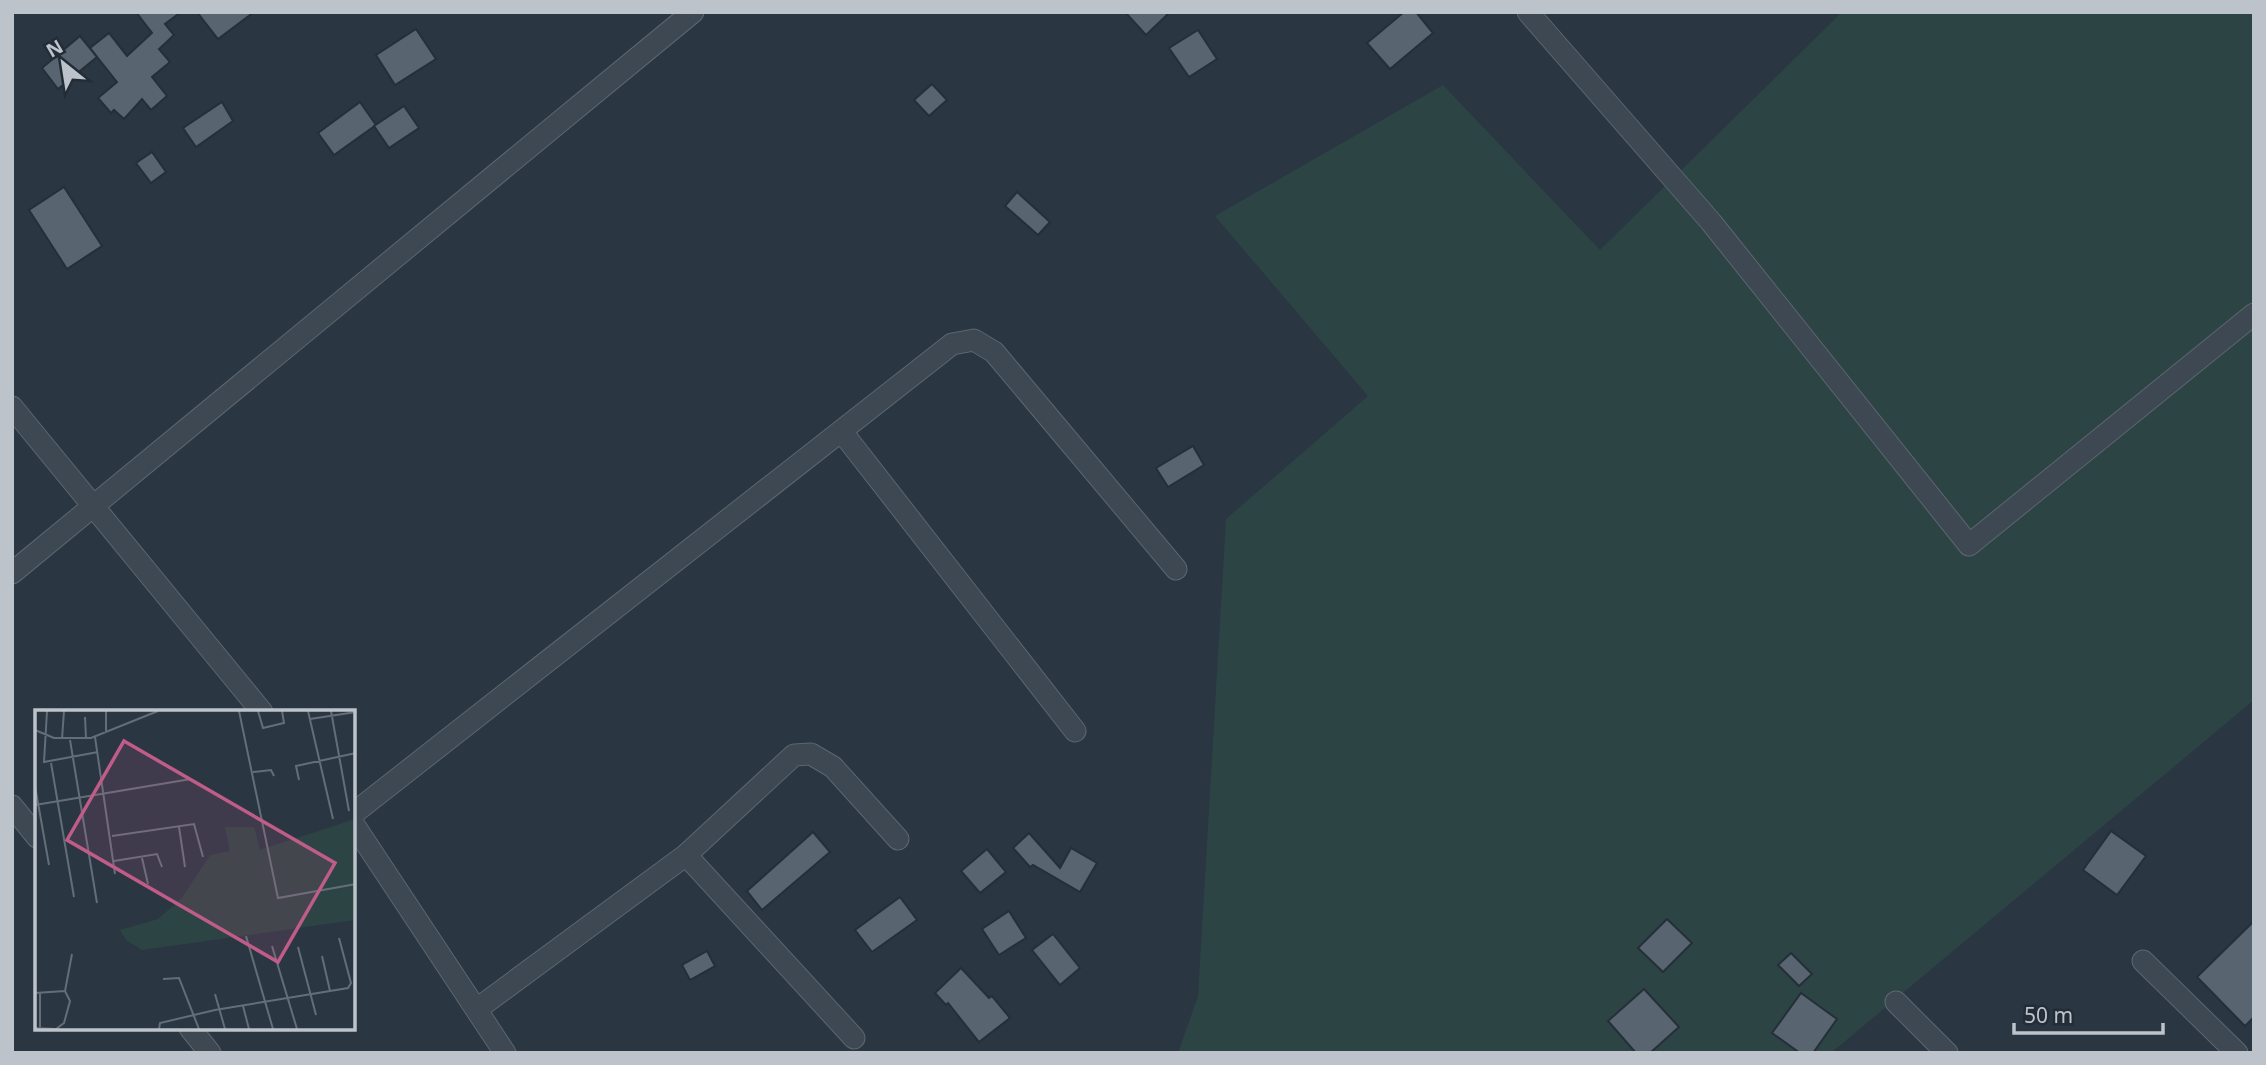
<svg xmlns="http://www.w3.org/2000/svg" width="2266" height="1065" viewBox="0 0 2266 1065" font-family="'Noto Sans',sans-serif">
<rect width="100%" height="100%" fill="#2a3642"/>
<!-- green -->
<path fill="#2d4444" d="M1842,12H2254V700L1831,1053H1178L1198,996L1226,519L1368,396L1215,216L1443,85L1600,250Z"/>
<!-- building -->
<g fill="#596471" stroke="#252f39" stroke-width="2">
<path d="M136,12H181L165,24L174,35L159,49L170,62L152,77L167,96L151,110L142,99L124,119L114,110L111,113L98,98L117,82L90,48L109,33L127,56L152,33Z"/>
<path d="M197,12H254L218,39Z"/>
<path d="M1125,12H1170L1146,35Z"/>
<path d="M1404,12H1416L1433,33L1390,69L1367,43Z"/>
<path d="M416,29L436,59L395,85L376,55Z"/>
<path d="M1198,30L1217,59L1189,77L1169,48Z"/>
<path d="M80,36L97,57L58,89L42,68Z"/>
<path d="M932,84L947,100L929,116L914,100Z"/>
<path d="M222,102L233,121L196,147L183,128Z"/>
<path d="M360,102L376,125L334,155L318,133Z"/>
<path d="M404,106L419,128L389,148L374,126Z"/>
<path d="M152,152L166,172L151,183L136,163Z"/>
<path d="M64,187L102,246L67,269L29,210Z"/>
<path d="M1017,192L1050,222L1038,235L1005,206Z"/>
<path d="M1193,446L1204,465L1168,487L1156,468Z"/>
<path d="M2111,831L2146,856L2117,895L2083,870Z"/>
<path d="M813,832L830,852L762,910L747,891Z"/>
<path d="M1029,833L1060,868L1071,848L1097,863L1080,892L1033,865L1030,867L1013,848Z"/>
<path d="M987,849L1006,872L980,893L961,871Z"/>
<path d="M900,897L917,920L872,952L855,930Z"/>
<path d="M1009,911L1026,938L999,955L982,929Z"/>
<path d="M1667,919L1692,943L1663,972L1638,948Z"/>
<path d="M2254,921V1017L2245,1026L2197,977Z"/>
<path d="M1053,934L1080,968L1060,985L1032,950Z"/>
<path d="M707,951L715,966L690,980L682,965Z"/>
<path d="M1791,953L1812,974L1799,986L1778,965Z"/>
<path d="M961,968L989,998L992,996L1010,1018L979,1042L948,1003L946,1005L935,993Z"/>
<path d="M1644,989L1679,1027L1650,1053H1636L1608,1021Z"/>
<path d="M1801,993L1837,1019L1813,1053H1800L1772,1033Z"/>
</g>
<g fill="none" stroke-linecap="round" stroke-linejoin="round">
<!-- minor casing -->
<g stroke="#5d666f" stroke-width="23">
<g id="minor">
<path d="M1528,12L1711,222L1969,545L2254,314"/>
<path d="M12,407L262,712"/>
<path d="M842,432L1075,731"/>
<path d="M12,573L693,12"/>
<path d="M12,806L37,837"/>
<path d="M354,813L952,344L974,340L994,352L1176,569"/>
<path d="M354,825L505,1053"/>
<path d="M686,855L854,1038"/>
<path d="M2143,961L2237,1053"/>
<path d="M1896,1002L1947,1053"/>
<path d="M477,1009L686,855L794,755L811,754L833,767L898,839"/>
<path d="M190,1028L210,1053"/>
</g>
</g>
<!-- minor -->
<use href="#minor" stroke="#3e4852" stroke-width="21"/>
</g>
<!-- overview -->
<g transform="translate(35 710)">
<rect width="320" height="320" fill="#2a3642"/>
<path d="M320,109V210L107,240L91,230L85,220L123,209L147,188L175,145L195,141L190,117H219L225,140Z" fill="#2d4444"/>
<path fill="none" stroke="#646e79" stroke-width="2" d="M12,1L9,52L63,42M204,1L243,188L321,174M223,1L228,18L249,13L247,1M273,1L298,109M296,1L314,101M50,7L51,28M275,9L321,2M0,20L19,28H56L123,1M71,23V1M60,27L80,164M27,29L29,1M35,30L62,193M16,53L39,187M218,62L236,60L239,66M264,70L261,56L321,43M0,76L14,155M0,95L156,69M144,117L150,157M77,126L159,114L168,147M107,148L113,174M79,151L122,144L127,157M211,226L238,319M237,236L262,319M263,237L281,305M287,246L295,281M128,269L144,268L164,319M0,283L30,281M180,284L190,319M208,296L214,319M5,317V283M0,318L21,319L29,313L35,291L30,281L37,244M124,319L125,313L180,300L313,278L316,273L304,228"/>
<path fill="#c05c88" fill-opacity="0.15" stroke="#c05c88" stroke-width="3.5" d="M89,31L300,153L243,252L32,130Z"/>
<rect width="320" height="320" fill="none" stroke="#bcc3cb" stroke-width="3.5"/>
</g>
<!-- border -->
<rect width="2266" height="1065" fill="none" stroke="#bcc3cb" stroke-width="28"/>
<!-- north arrow -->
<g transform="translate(63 63) rotate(330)" stroke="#232d37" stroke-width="5" paint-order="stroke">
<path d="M0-5L12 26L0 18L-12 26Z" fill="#bcc3cb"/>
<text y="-10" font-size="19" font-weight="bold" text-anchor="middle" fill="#bcc3cb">N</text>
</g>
<!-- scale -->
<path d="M2014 1023v10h149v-10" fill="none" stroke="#bcc3cb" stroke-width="3.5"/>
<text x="2024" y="1023" font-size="21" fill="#bcc3cb" stroke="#232d37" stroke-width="5" paint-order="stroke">50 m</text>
</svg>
